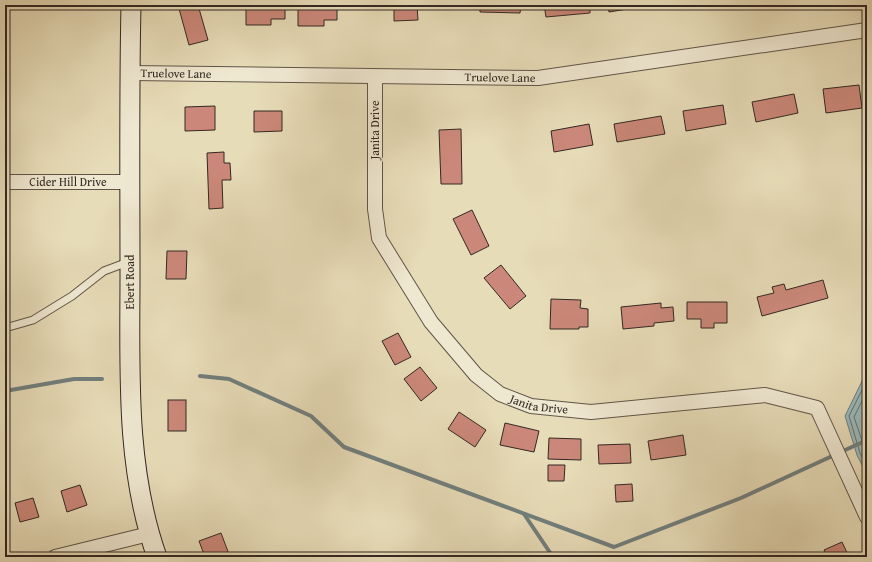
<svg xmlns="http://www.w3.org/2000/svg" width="872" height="562" viewBox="0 0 872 562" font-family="'Gentium Book Plus',serif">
<rect width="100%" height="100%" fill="#e7dcb8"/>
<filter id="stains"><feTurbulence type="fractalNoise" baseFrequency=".005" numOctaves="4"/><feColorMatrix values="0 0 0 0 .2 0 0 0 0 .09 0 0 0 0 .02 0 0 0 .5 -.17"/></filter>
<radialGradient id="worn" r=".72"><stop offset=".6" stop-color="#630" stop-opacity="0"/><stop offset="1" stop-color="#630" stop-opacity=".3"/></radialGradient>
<!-- water -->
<path fill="#9ab9b9" stroke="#717f7d" d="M867,371V475L857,455L845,416Z"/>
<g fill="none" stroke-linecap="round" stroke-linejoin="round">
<!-- shore -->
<g stroke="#66706e" stroke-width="1">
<path d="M867,380L849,416L860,453L867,466"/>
<path d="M867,391L854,417L867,455"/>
</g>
<!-- stream -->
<g stroke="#717f7d" stroke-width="4">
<path d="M200,376L229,379L311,416L344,447L614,547L741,498L867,440"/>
<path d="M5,391L74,379H102"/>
<path d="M524,514L553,557"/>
</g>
</g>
<!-- building -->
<g fill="#cb887a" stroke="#332822">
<path d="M178,5H198L208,40L189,45Z"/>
<path d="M246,5H285V19H271V25H246Z"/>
<path d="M298,5H337V20H324V26H298Z"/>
<path d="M394,5H417L418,20L394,21Z"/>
<path d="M480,5H521L520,13L480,12Z"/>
<path d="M544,5H590V13L546,17Z"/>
<path d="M608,5H652L609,12Z"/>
<path d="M859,85L862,108L826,113L823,89Z"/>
<path d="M794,94L798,113L756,122L752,102Z"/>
<path d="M723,105L726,124L686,131L683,111Z"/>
<path d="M215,106V130L185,131V107Z"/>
<path d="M254,111H282V131L254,132Z"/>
<path d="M661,116L665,134L617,142L614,124Z"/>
<path d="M589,124L593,145L554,152L551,131Z"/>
<path d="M461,129L462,184H441L439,130Z"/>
<path d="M224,152V163H230L231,180H222L223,208L209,209L207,153Z"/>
<path d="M472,210L489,246L471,255L453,219Z"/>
<path d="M167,251H187L186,279H166Z"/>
<path d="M501,265L526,296L510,309L484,278Z"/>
<path d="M823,280L828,298L762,316L757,297L774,293L772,287L784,284L786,290Z"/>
<path d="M551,299L581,300L580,308L588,309V327H579V329H550Z"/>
<path d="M687,302H727V323H714V328H701V319H687Z"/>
<path d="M661,303V308L673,307L674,321L654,323V326L623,329L621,307Z"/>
<path d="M398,333L411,357L395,365L382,341Z"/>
<path d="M420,367L437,388L421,401L404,379Z"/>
<rect x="168" y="400" width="18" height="31"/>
<path d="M459,412L486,430L475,447L448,429Z"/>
<path d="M505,423L539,431L534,452L500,445Z"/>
<path d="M683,435L686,455L651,460L648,441Z"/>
<path d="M549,438L581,439V460L548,459Z"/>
<path d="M630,444L631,463L599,464L598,445Z"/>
<path d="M548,465H565L564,481H548Z"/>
<path d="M632,484L633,501L616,502L615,485Z"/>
<path d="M80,485L87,505L67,512L61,491Z"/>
<path d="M33,498L39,517L20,522L15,503Z"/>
<path d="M221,533L230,557H205L199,541Z"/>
<path d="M842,542L849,557H827L824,550Z"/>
</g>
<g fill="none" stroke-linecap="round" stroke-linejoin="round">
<!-- lane casing -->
<g stroke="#605548" stroke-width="9">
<path id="lane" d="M5,328L33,320L72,296L104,271L128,262"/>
</g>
<!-- street casing -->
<g stroke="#605548" stroke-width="16">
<g id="street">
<path id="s1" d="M130,73L538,78L867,30"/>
<path id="s2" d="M375,77V209L379,238L431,322L476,375L500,394L531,406L591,412L765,395L817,408L867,517"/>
<path id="s3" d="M5,182H130"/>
<path d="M55,557L149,534"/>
</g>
</g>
<!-- secondary casing -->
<g stroke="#332822" stroke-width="21">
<path id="secondary" d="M131,5C129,95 130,185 130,275C130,369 125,467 157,557"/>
</g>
<!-- lane -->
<use href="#lane" stroke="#efe8d1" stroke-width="7"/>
<!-- street -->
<use href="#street" stroke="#efe8d1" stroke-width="14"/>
<!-- secondary -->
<use href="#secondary" stroke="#efe8d1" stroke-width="19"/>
</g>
<g text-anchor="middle" stroke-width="3" stroke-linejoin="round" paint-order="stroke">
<!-- street labels -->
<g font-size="12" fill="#332822" stroke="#efe8d1">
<text dy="4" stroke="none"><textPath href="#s1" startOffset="46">Truelove Lane</textPath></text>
<text dy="4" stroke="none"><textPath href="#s1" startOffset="370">Truelove Lane</textPath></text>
<text transform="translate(375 130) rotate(-90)" y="4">Janita Drive</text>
<text dy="4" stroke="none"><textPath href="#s3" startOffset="63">Cider Hill Drive</textPath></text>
<text transform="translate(130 282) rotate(-90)" y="4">Ebert Road</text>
<text dy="4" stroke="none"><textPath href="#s2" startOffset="401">Janita Drive</textPath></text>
</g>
</g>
<!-- margin -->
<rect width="872" height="562" fill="none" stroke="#e7dcb8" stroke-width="20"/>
<rect x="6" y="6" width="860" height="550" fill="none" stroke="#332822" stroke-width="2"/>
<rect x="10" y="10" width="852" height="542" fill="none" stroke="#332822"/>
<rect width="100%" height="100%" filter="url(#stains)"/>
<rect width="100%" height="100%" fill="url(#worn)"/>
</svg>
